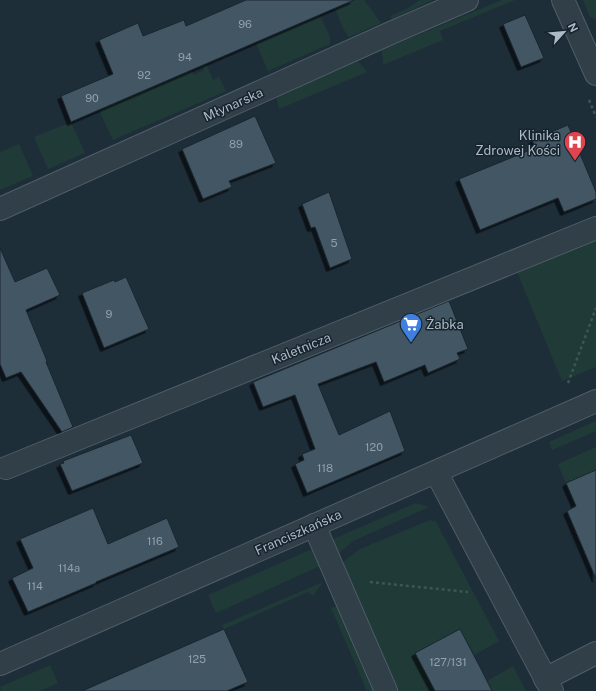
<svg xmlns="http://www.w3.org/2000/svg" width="596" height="691" viewBox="0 0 596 691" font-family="'Public Sans',sans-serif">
<defs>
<filter id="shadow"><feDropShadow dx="-3.5" dy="3.5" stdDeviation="0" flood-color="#0009"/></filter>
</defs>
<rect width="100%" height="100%" fill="#1e2e39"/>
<!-- green -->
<g fill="#203a38">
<path d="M331,0H364L381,23L349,37L344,30Z"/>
<path d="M420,0H433L392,19L390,16L408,8Z"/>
<path d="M502,0H515L440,31L443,40L383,65L382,50Z"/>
<path d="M583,0H596V20L590,17Z"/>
<path d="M320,15L330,37V44L268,71L256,43Z"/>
<path d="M358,61L367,72L279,109L276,96Z"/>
<path d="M206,63L213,80L219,77L226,91L113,140L99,110L191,70L194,75L204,70L202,65Z"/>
<path d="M71,122L85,153L48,169L34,137Z"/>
<path d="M19,144L33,176L0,190V152Z"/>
<path d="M596,240V367L562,381L517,272Z"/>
<path d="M596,421V431L552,450L549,442Z"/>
<path d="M596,447V470L566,483L558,464Z"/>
<path d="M416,503L429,507L353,541L336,556L331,540Z"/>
<path d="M430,520L436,522L499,641L474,655L460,629L415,653L435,691H394L341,564L358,550Z"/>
<path d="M312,549L320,566L216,613L208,595Z"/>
<path d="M323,582L313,596L308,592L224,629L222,625Z"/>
<path d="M337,606L373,691H367L331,608Z"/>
<path d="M50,665L58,683L40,691H1L0,687Z"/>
<path d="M513,666L526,691H492L487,681Z"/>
</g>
<!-- building -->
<g fill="#435663" stroke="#19262f" filter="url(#shadow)">
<path d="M246,0H354L71,122L61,96L113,74L99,40L138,23L143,36L184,20L186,26Z"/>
<path d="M525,15L544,58L521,67L503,24Z"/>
<path d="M255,116L276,163L229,181L232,187L203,199L182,149Z"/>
<path d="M568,125L596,192V199L564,212L558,198L480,230L459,179L535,148L532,140Z"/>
<path d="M329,192L352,259L330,268L315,227L311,228L302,204Z"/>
<path d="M0,248L15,282L47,268L60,295L26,310L47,361L46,362L73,427L62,432L21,372L6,378L0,364Z"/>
<path d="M126,277L149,329L104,348L82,293L114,280L115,282Z"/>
<path d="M449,301L468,349L457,353L460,359L428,373L425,365L384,382L376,362L318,384L339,435L390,411L405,451L307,493L295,464L304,460L302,454L315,449L295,395L263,407L253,382Z"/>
<path d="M131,435L143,463L72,491L60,464L64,463L63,461Z"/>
<path d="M596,470V579L567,511L576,506L566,483Z"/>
<path d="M93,508L108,544L167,518L179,547L96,582V583L28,612L12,578L33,568L20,539Z"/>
<path d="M224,629L248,682L227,691H82Z"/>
<path d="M460,629L481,669L492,691H435L415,653Z"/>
</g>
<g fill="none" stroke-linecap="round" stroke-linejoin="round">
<!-- minor casing -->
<g stroke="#4f5d67" stroke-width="24">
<g id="minor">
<path d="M563,0L596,74"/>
<path d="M0,209L393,32L467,0"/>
<path d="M6,468L596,228"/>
<path d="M436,472L552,691"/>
<path d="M314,525L386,691"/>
<path d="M0,664L596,401"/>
<path d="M545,679L596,653"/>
</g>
</g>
<!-- path -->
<g stroke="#3d5655" stroke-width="2.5" stroke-dasharray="3 3" stroke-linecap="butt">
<path d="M589,100L596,117"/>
<path d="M568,383L596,308"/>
<path d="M370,582L468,592"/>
</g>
<!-- minor -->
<use href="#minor" stroke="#313f49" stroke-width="22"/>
</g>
<!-- icons -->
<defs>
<g id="hospital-pin" transform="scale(1.15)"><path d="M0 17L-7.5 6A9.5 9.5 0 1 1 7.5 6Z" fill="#e0444e" stroke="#17242d"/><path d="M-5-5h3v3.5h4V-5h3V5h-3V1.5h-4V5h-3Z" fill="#fff"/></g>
<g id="supermarket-pin" transform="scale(1.15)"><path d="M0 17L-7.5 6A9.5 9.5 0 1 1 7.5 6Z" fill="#3f7fe0" stroke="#17242d"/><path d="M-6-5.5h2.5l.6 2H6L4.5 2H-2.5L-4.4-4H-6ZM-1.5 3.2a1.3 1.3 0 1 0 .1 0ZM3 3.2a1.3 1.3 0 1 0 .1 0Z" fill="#fff"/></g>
</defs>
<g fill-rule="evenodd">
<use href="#hospital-pin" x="575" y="142"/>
<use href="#supermarket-pin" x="411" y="324"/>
</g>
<g text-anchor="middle" stroke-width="3" stroke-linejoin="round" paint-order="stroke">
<!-- number labels -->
<g font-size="11" fill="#91a1ad">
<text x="245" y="28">96</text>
<text x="185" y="61">94</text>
<text x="144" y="79">92</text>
<text x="92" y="102">90</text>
<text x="236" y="148">89</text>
<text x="334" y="247">5</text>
<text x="109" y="318">9</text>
<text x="374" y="451">120</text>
<text x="325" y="472">118</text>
<text x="155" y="545">116</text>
<text x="69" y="572">114a</text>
<text x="35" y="590">114</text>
<text x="197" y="663">125</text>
<text x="448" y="666">127/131</text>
</g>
<!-- street labels -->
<g font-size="13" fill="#abbac6" stroke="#17242d">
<text transform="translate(233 104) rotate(-24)" y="5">Młynarska</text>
<text transform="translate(301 348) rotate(-22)" y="5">Kaletnicza</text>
<text transform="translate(298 532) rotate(-24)" y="5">Franciszkańska</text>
</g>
<!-- poi labels -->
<g font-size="13" fill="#abbac6" stroke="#17242d" text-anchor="end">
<text x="560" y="140">Klinika<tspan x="560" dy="15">Zdrowej Kości</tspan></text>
<text x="426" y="329" text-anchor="start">Żabka</text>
</g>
</g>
<!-- north arrow -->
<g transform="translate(564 32) rotate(63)" stroke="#17242d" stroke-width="3" paint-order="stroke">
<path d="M0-3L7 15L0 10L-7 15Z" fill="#abbac6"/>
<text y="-6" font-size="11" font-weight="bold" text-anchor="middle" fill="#abbac6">N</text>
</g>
</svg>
